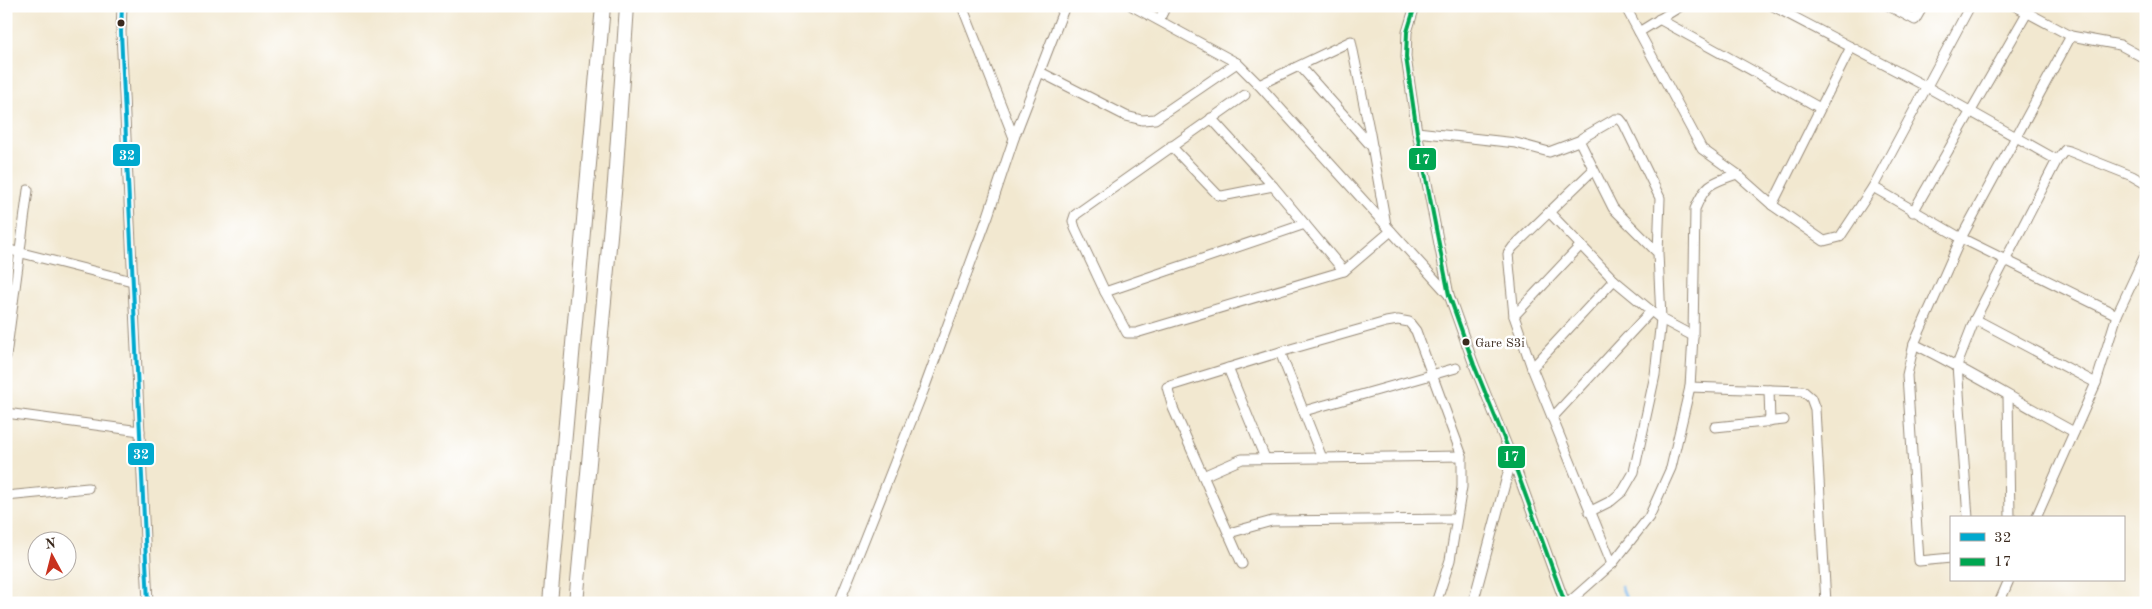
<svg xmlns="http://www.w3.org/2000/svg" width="2152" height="609" viewBox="0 0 2152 609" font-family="'Old Standard TT',serif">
<rect width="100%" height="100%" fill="#fff"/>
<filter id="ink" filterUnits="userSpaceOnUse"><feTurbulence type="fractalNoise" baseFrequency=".02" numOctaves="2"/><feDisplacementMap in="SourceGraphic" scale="10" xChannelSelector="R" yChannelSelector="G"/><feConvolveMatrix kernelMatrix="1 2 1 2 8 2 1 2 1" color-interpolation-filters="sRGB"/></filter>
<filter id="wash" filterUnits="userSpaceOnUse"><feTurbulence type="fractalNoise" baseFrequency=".0096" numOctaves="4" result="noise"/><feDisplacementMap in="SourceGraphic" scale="20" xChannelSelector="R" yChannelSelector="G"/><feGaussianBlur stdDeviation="1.12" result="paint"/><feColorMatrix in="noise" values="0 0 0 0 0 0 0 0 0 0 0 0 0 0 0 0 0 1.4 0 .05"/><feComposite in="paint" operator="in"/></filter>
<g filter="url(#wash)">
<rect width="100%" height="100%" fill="#f2e8d0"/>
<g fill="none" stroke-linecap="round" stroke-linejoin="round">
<!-- stream -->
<path stroke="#7ab9ee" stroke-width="2.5" d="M1621,586L1628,603"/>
</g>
</g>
<g filter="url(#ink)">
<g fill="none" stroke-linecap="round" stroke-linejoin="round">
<!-- minor casing -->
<g stroke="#968977" stroke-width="11">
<g id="minor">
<path d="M122,6L121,32L148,603"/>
<path d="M962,6L1014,138"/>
<path d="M1132,6L1237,63L1259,85L1449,295"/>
<path d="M1415,6L1407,32L1406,57L1417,132L1449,295L1474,365L1512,458L1565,603"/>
<path d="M1625,6L1702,149L1737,174L1772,205L1824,241L1840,237L1873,187L1970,6"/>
<path d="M1773,6L1927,87L2057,160"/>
<path d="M1889,6L1915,20L1923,6"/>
<path d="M2015,6L2071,36L2120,45L2146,59"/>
<path d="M1659,19L1820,108"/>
<path d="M1159,20L1166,6"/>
<path d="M1639,32L1681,6"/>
<path d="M1300,66L1373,148"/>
<path d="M1040,72L1126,116L1142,120L1155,119L1237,63"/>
<path d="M1259,85L1351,41L1370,134L1386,225"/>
<path d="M1245,95L1075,215L1073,221L1075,228L1105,292L1127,333H1136L1344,271L1391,231"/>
<path d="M1211,118L1273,186L1344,271"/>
<path d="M1417,132L1516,143L1549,152L1581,140"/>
<path d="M1171,146L1218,195L1222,196L1273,186"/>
<path d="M1593,170L1513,247L1508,254L1514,316L1532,368L1612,564"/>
<path d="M1873,187L1961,238L2117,315"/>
<path d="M1772,205L1851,47"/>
<path d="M1549,212L1614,280L1661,319L1693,336"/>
<path d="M1913,212L2031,6"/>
<path d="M6,249L132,281"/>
<path d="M1105,292L1305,224"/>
<path d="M1514,316L1581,245"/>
<path d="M1975,319L2096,383"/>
<path d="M1914,344C1969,371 2020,403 2074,432"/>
<path d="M1280,352L1322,458"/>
<path d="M6,356L28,190"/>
<path d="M1228,368L1265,458"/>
<path d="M1532,368L1614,280"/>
<path d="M1690,387L1803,391L1811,398L1815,409L1826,603"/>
<path d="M1769,390L1770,422"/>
<path d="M2008,396L2010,518"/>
<path d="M1304,411L1456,368"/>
<path d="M6,413L140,431"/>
<path d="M1552,418L1651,311"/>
<path d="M1715,427L1784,420"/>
<path d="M1203,476L1242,459L1462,456"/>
<path d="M6,496L88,488"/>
<path d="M1589,512L1611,501L1623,491L1634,472L1655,375L1661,319L1658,253L1613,208L1580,142L1582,138L1615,119H1620L1624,124L1660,198L1658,253"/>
<path d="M1968,518L1957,365L1975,319L2057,160L2065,150L2069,151L2132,176L2146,184"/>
<path d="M2036,518L2096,383L2117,315L2146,253"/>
<path d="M1229,533L1272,521L1456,519"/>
<path d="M1951,558L1919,561L1907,375L1914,344L1961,238L2071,36"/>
<path d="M1242,564L1173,408L1167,387L1280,352L1386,322L1398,320L1409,322L1416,331L1462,456V487L1450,560L1436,603"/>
<path d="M839,603L924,389L988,216L1014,138L1065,6"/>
<path d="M1473,603L1512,458"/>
<path d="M1568,603L1612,564L1649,517L1671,468L1690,387L1693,336L1695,209C1706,183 1711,183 1737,174"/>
<path d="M1999,603L2009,580"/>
</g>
</g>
<!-- highway casing -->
<g stroke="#968977" stroke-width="16">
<g id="highway">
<path d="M550,603L603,6"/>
<path d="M576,603L615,182L627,6"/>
</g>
</g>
<!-- minor -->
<use href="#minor" stroke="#fff" stroke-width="9"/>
<!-- highway -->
<use href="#highway" stroke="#fff" stroke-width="14"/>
<!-- bus-1 casing -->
<g stroke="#fff" stroke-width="8">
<path id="bus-1" d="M122,6L121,32L148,603"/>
</g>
<!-- bus-2 casing -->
<g stroke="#fff" stroke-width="8">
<path id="bus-2" d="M1415,6L1407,32L1406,57L1417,132L1449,295L1474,365L1512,458L1565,603"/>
</g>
<!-- bus-1 -->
<use href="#bus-1" stroke="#00a9ce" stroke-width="4"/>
<!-- bus-2 -->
<use href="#bus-2" stroke="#00a651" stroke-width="4"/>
</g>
</g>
<!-- markers -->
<g fill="#3b2a1e" stroke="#fff" stroke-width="2">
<circle cx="121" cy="23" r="4.5"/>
<circle cx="1466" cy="342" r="4.5"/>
</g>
<g text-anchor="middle" stroke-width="5" stroke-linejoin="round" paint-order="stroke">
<!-- bus labels -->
<g font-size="13" fill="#3b2a1e" stroke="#fff" text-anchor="start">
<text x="1475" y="347">Gare S3i</text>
</g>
</g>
<g stroke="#fff" stroke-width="2">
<rect x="112" y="143" width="29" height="24" rx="5" fill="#00a9ce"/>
<rect x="1408" y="147" width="29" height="24" rx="5" fill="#00a651"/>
<rect x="127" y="442" width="28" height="24" rx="5" fill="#00a9ce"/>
<rect x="1497" y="445" width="29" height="24" rx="5" fill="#00a651"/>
</g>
<g font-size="14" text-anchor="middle" font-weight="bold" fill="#fff">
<text x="127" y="160">32</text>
<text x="1422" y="164">17</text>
<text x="141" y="459">32</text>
<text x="1511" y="461">17</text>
</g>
<!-- margin -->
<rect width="2152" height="609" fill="none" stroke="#fff" stroke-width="25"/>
<!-- legend -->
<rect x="1950" y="516" width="175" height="65" fill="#ffffff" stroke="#b1aaa5"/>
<rect x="1960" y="533" width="25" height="8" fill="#00a9ce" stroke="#b1aaa5"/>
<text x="1994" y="542" font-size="15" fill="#3b2a1e">32</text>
<rect x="1960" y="558" width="25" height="8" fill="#00a651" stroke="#b1aaa5"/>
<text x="1994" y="566" font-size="15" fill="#3b2a1e">17</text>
<!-- north arrow -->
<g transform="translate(52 556) rotate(353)"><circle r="24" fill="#ffffff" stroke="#b1aaa5"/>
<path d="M0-4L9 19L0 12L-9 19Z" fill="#c8321e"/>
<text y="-8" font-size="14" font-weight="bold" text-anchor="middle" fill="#3b2a1e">N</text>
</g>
</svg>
